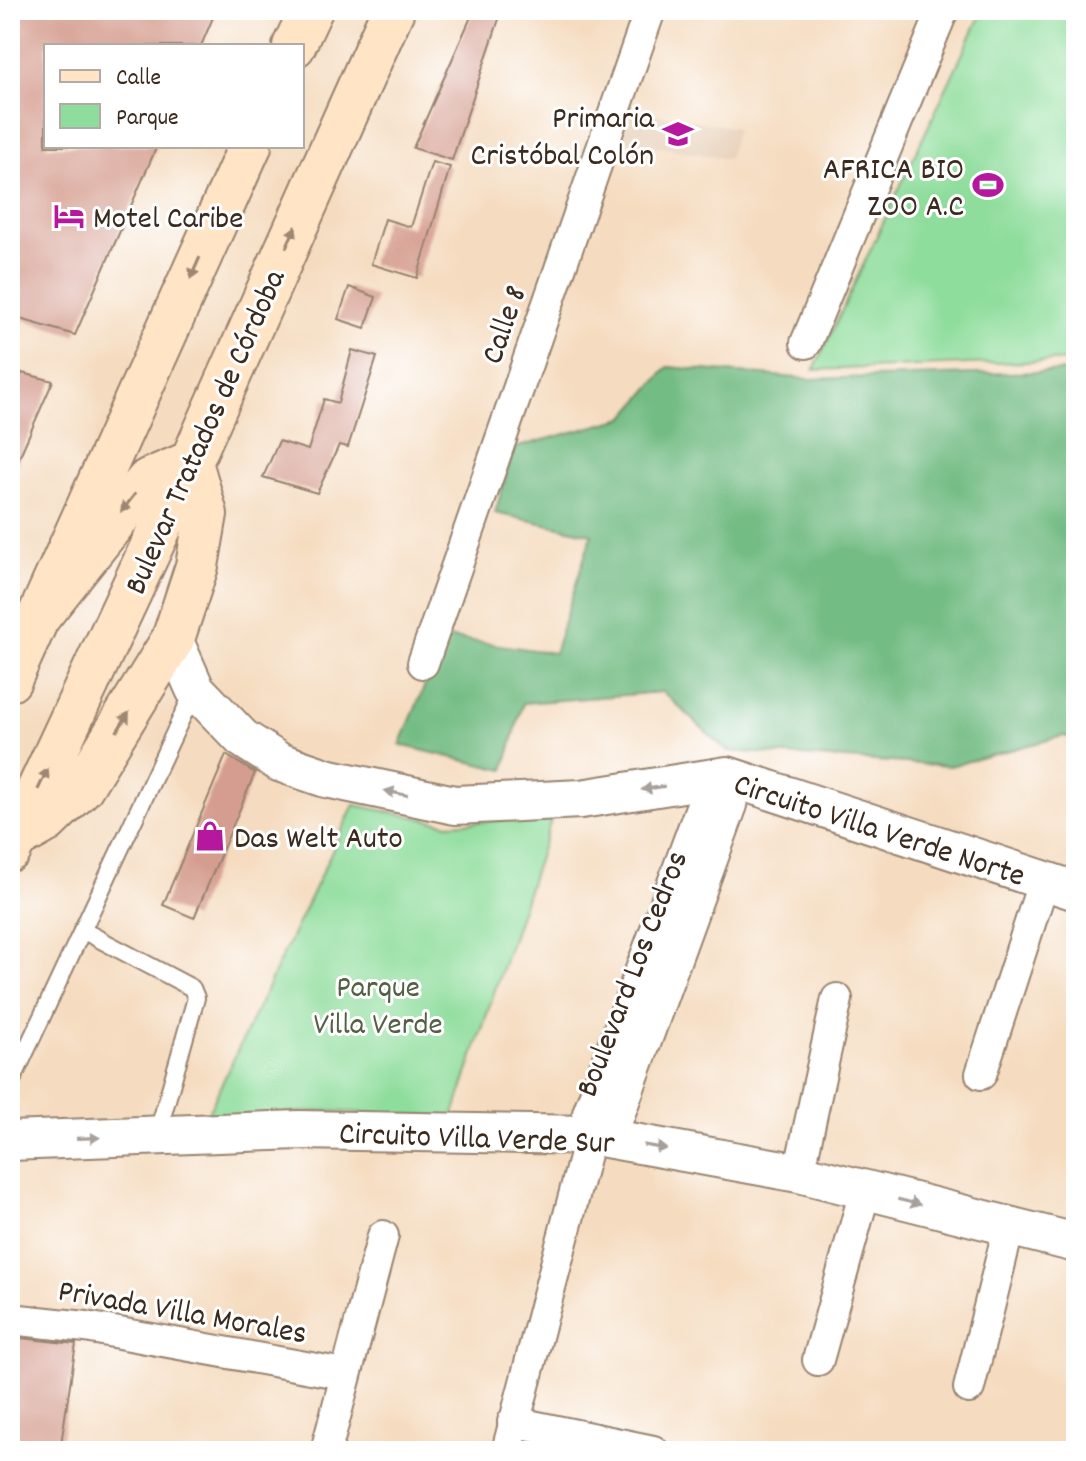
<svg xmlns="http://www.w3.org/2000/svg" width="1086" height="1461" viewBox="0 0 1086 1461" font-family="Dekko,sans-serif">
<rect width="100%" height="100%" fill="#fff"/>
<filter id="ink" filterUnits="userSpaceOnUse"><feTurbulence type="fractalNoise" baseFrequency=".0125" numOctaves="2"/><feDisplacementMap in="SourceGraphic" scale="16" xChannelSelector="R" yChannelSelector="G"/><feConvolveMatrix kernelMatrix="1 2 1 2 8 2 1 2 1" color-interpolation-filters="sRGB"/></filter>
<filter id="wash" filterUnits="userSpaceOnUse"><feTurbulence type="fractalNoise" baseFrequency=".006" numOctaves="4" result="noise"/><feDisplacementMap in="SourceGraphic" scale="32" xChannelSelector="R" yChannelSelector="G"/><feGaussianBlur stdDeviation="1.8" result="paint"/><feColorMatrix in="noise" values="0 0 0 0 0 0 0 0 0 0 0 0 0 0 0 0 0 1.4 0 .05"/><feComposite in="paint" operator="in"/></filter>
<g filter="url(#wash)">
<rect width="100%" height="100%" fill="#f5dcc0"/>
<!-- built -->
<path fill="#e5ccb3" d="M627,109L737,128L728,159L619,140Z"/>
<!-- green -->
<g fill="#8fdd9c" stroke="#65845d" stroke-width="2">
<path d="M983,10H1076V360L814,370Z"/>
<path d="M354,805L449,824L552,817L453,1117L324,1111L206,1117Z"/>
</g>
<!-- forest -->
<path fill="#73bc84" stroke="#577351" stroke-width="2" d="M668,367L809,379L1076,371V738L1063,736L950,766L727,751L663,692L523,703L504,770L400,745L445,637L554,653L592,534L495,513L514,448L624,418Z"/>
<g id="blocks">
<!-- building -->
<g fill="#d59d8f">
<path d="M10,10H201L214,15L201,46H46V146H157L75,335L10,316Z"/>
<path d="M474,10H502L452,160L413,148Z"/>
<path d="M432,162L450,167L417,278L371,264L385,219L411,227Z"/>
<path d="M349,287L376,297L365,328L338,319Z"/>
<path d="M352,350L377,357L348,447L339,445L317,493L263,477L279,441L308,450L324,399L338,403Z"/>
<path d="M22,373L53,381L11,476L10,403Z"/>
<path d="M226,755L255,773L194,918L163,905Z"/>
<path d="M10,1337L76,1344L60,1451H10Z"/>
</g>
</g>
</g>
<g filter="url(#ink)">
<use href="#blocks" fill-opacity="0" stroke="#98836f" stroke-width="2"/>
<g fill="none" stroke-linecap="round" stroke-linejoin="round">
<!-- service casing -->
<g stroke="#98836f" stroke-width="20">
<g id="service">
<path d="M82,930L192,988L196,998L157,1135"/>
<path d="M10,1085L195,689"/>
</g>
</g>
<!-- minor casing -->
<g stroke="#98836f" stroke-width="34">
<g id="minor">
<path d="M806,343L943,10"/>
<path d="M423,663L650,10"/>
<path d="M727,776L732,805L618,1118L590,1135L588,1113L704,799Z"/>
<path d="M981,1074L1044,880"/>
<path d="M799,1173L837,999"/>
<path d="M10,1319L86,1327L344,1374"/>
<path d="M818,1360L865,1191"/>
<path d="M969,1388L1009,1227"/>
<path d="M513,1422L653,1451"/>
<path d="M326,1451L383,1236"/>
<path d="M507,1451L590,1135"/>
</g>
</g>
<!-- tertiary casing -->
<g stroke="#98836f" stroke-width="42">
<g id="tertiary">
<path d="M173,639L195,689L242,738L279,762L326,778L455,805L581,799L727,776L1076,891"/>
<path d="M10,1141L299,1130L590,1135L799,1173L1076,1243"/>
</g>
</g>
<!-- secondary casing -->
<g stroke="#98836f" stroke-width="46">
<g id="secondary">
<path d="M294,46L311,10"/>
<path d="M10,680L250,146"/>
<path d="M15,839L47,821L82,787L173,639L197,566L206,514L191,462L148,480L38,618"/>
<path d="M10,850L191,462L393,10"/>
</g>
</g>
<!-- service -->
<use href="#service" stroke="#fff" stroke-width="16"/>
<!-- minor -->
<use href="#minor" stroke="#fff" stroke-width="30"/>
<!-- tertiary -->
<use href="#tertiary" stroke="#fff" stroke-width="38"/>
<!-- secondary -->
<use href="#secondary" stroke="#ffe4c6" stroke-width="42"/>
</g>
<!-- one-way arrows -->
<defs><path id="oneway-solid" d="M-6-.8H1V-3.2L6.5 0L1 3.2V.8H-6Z" transform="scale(2)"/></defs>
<g fill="#9d8772">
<use href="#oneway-solid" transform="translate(291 237) rotate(-66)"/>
<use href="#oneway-solid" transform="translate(195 268) rotate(114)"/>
<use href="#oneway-solid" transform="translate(128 503) rotate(128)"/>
<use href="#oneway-solid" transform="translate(123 722) rotate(-58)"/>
<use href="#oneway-solid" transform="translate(43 779) rotate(-65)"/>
</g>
<g fill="#a79f9a">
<use href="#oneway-solid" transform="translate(653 788) rotate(171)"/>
<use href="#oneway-solid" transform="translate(396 793) rotate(-168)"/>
<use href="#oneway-solid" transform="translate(88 1138) rotate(-2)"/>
<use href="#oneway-solid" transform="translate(655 1147) rotate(10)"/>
<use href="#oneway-solid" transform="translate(909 1202) rotate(14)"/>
</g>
</g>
<!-- icons -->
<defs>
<g id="school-bare" transform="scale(2.4)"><path d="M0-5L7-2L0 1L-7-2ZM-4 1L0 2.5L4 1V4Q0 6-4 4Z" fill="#b5179e" stroke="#fff" stroke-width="2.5" paint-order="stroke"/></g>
<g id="stadium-bare" transform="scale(2.4)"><path d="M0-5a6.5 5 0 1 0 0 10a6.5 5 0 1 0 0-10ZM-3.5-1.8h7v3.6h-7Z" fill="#b5179e" stroke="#fff" stroke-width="2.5" paint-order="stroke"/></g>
<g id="hotel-bare" transform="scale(2.4)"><path d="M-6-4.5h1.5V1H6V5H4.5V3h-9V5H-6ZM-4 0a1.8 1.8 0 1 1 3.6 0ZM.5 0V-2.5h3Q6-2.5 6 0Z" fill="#b5179e" stroke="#fff" stroke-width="2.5" paint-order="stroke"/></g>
<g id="shop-bare" transform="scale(2.4)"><path d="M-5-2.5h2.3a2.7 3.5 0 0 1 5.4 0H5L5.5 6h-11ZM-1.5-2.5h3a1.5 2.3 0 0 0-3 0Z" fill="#b5179e" stroke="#fff" stroke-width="2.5" paint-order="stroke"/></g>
</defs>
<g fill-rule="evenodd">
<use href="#school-bare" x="678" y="134"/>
<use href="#stadium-bare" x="988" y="185"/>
<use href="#hotel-bare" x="69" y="216"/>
<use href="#shop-bare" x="210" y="836"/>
</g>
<g text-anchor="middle" stroke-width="6" stroke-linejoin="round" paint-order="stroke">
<!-- poi labels -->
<g font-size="32" fill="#3b2a1e" stroke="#fff" text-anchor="end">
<text x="654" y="127">Primaria<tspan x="654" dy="37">Cristóbal Colón</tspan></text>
<text x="964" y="178">AFRICA BIO<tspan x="964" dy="37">ZOO A.C</tspan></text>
<text x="93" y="227" text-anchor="start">Motel Caribe</text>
<text x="234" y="847" text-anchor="start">Das Welt Auto</text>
</g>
<!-- street labels -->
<g font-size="32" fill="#3b2a1e" stroke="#fff">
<text transform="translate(502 324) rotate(-71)" y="11">Calle 8</text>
<text transform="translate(203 431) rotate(-66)" y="11">Bulevar Tratados de Córdoba</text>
<text transform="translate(880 828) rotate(18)" y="11">Circuito Villa Verde Norte</text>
<text transform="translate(630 973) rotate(-69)" y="11">Boulevard Los Cedros</text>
<text transform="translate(477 1136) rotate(2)" y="11">Circuito Villa Verde Sur</text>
<text transform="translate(183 1310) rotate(10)" y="11">Privada Villa Morales</text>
</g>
<!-- park labels -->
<g font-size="32" fill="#546044" stroke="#fff">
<text x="378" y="996">Parque<tspan x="378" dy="37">Villa Verde</tspan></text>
</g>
</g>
<!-- margin -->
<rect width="1086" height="1461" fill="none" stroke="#fff" stroke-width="40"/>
<!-- legend -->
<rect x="44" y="44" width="260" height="104" fill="#ffffff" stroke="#b1aaa5" stroke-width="2"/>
<rect x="60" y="70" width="40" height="12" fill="#ffe4c6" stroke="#b1aaa5" stroke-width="2"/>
<text x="116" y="84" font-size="24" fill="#3b2a1e">Calle</text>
<rect x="60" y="104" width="40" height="24" fill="#8fdd9c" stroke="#b1aaa5" stroke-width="2"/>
<text x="116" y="124" font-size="24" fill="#3b2a1e">Parque</text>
</svg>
